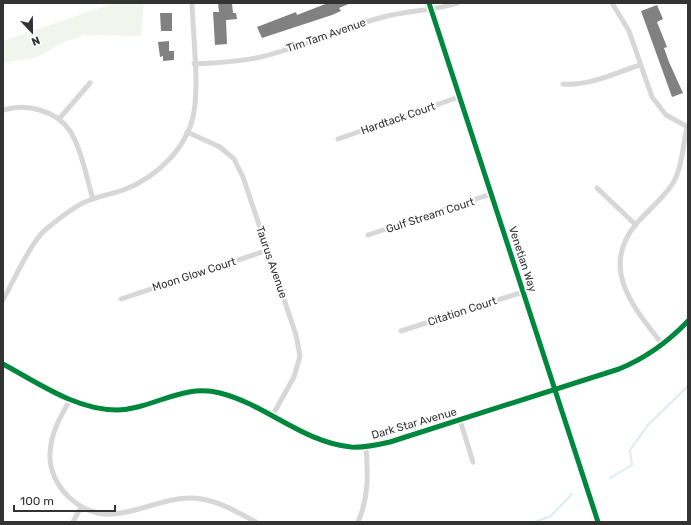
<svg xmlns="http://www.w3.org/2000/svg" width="691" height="525" viewBox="0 0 691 525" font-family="Rubik,sans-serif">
<rect width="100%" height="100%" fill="#fff"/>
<!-- green -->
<path fill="#f1f5ed" d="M114,3H144L141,36L84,35L62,43L38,57L3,63V41Z"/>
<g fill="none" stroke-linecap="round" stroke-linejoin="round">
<!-- stream -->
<g stroke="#ddebf3" stroke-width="2">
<path d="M610,478L632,465L630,450L648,425L688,386"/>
<path d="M535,522L551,516L572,494"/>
</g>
</g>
<!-- building -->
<g fill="#818181">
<path d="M218,3H232L233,13H236L237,19L226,20L227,44L215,45L213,12H219Z"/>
<path d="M328,3H351L339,8L341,11L332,15L262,38L257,27L296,12L297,15Z"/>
<path d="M657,5L663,19L657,22L667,47L664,48L669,62L683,93L672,97L641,11Z"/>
<path d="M160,13H172V31H161Z"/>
<path d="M169,41V51H174V60L163,61V56L160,57L158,42Z"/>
</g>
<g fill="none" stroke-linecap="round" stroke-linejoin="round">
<!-- minor -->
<g stroke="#d7d7d7" stroke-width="5">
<path d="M429,3L598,522"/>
<path d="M612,3L629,31L652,97L666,115L688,127"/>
<path d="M194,64C217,63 239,62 261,57C303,47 342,28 383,17C408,10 434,11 458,3"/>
<path d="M563,84C590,86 615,73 640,65"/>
<path d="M3,110C26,103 56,110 70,131C81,148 87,179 93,199"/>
<path d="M59,119L90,83"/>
<path d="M187,132L220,147L234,159L243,177L296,335L300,356L294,377L272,416"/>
<path d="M338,139L459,97"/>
<path d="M597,188L636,225"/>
<path d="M368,235L491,194"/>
<path d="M121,299L268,250"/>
<path d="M3,300C13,282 31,242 45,230C57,220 72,208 85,202C98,196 113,194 126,189C158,176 188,147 194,112C199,81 193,36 192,3"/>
<path d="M401,331L523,292"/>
<path d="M663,345C634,308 599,269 636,224C648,210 663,199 673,183C682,168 683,145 687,127"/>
<path d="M3,364C38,383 76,410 117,410C153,409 183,383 220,393C267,405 302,442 351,447C364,448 377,445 390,442L619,369C646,358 668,342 688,321"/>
<path d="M70,400C60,417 51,433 50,453C48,486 81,517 113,514C141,512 165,497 193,498C216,499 237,512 256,522"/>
<path d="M460,420L473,462"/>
<path d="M73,522L81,507"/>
<path d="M358,522C369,497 368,474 366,447"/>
</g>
<!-- cycleway casing -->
<g stroke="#fff" stroke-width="8">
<g id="cycleway">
<path d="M429,3L598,522"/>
<path d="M3,364C38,383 76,410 117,410C153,409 183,383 220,393C267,405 302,442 351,447C364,448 377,445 390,442L619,369C646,358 668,342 688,321"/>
</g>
</g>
<!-- cycleway -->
<use href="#cycleway" stroke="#00873e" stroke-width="5"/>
</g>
<g text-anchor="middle" stroke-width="4" stroke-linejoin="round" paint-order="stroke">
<!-- street labels -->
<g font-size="11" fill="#333" stroke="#fff">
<text transform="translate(326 35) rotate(-19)" y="4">Tim Tam Avenue</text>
<text transform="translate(398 118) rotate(-19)" y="4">Hardtack Court</text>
<text transform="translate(430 215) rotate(-18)" y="4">Gulf Stream Court</text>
<text transform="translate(523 259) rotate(72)" y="4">Venetian Way</text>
<text transform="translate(272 262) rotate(71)" y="4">Taurus Avenue</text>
<text transform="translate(194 274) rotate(-18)" y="4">Moon Glow Court</text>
<text transform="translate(462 311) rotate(-18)" y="4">Citation Court</text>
<text transform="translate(414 423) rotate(-16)" y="4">Dark Star Avenue</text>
</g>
</g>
<!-- border -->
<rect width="691" height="525" fill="none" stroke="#333333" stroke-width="8"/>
<!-- north arrow -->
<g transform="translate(32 32) rotate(158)" stroke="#ffffff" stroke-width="3" paint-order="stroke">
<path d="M0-3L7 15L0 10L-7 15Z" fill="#333333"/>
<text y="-6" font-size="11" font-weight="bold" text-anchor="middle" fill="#333333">N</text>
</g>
<!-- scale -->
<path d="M14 505v6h101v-6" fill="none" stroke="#333333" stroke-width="2"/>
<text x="20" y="505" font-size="12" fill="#333333" stroke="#ffffff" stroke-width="3" paint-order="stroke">100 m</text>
</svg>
